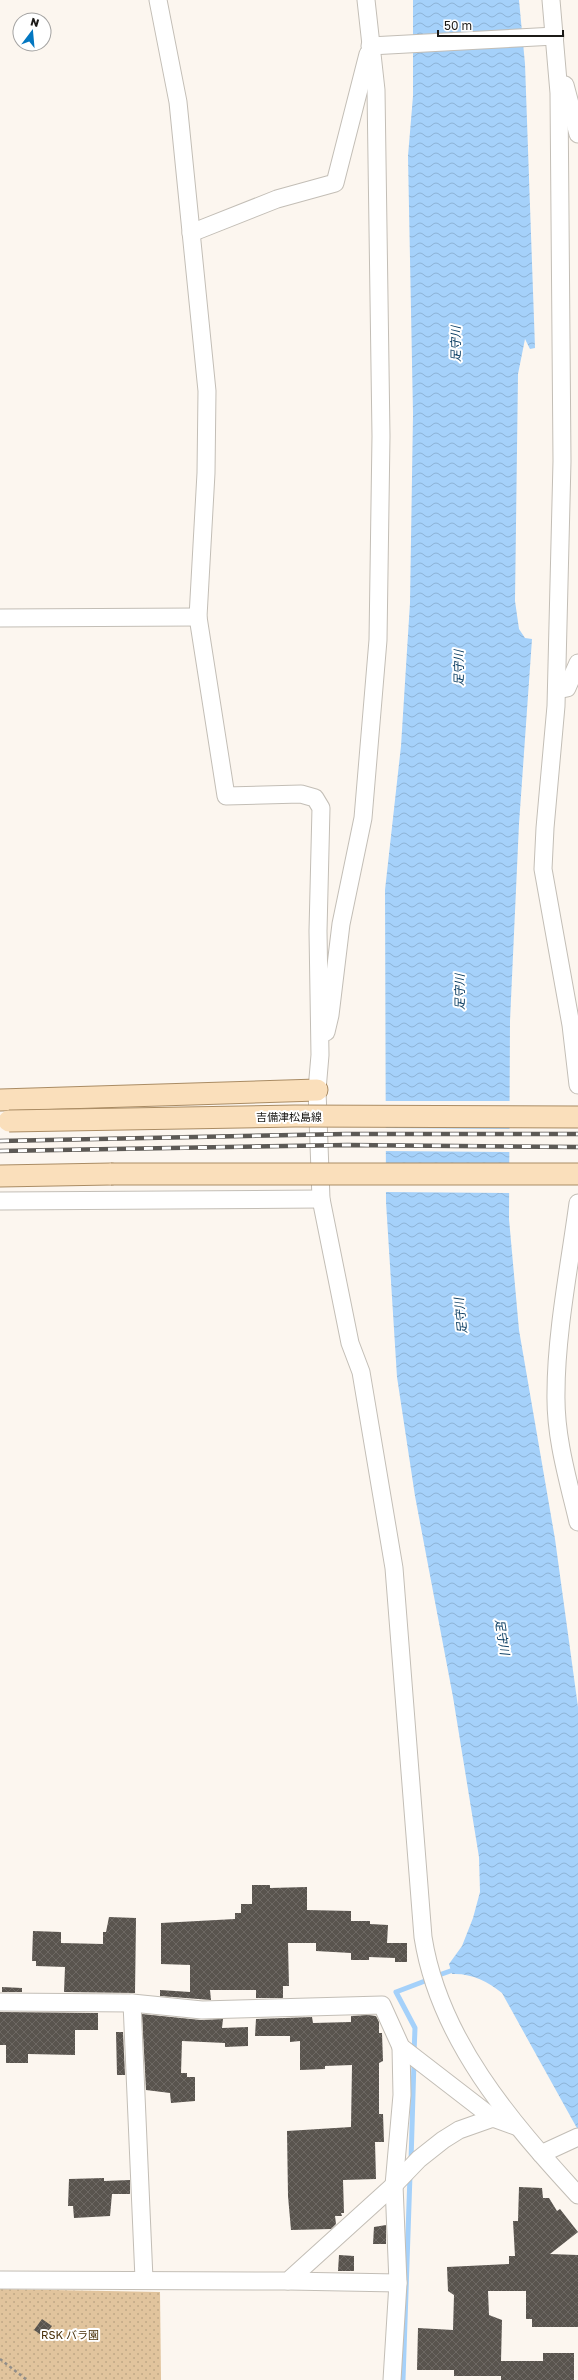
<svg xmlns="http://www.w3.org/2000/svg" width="578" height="2380" viewBox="0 0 578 2380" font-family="'Golos Text','Noto Sans JP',sans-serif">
<defs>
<pattern id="park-dots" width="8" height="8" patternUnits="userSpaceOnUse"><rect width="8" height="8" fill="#e1c49d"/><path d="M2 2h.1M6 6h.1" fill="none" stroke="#c0a886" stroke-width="1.8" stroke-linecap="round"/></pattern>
<pattern id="water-waves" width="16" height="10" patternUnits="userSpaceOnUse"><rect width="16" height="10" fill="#a5d1fa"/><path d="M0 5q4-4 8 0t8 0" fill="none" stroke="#8db3d6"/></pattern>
<pattern id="building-cross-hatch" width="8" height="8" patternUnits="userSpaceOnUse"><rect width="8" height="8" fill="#59544e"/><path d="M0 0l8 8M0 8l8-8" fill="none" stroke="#6d6863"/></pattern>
</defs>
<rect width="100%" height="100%" fill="#fcf6ef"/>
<!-- park -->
<path fill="url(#park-dots)" d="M0,2289L160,2292L161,2380H0Z"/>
<!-- water -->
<path fill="url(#water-waves)" d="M413,0H519L525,64L535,348L530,349L525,339L518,374L515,601L519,629L525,638L532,639L519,824L510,1021L509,1219L519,1330L555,1539L578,1707V2130L502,1993C487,1981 471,1973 452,1974L449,1964L462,1946L473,1918L480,1892L479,1857L453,1697L415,1496L397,1377L386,1202L385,890L401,746L410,603L413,414L408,156L413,96Z"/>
<!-- pier -->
<g fill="#fcf6ef">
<path d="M383,1101H512L511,1125H383Z"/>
<path d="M383,1128L511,1129V1152L384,1151Z"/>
<path d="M384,1163L511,1164V1193L384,1192Z"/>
</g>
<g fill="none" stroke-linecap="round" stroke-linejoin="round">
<!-- stream -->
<g stroke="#a5d1fa" stroke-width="5">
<path d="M439,1975L456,1969"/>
<path d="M414,2053L415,2028L396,1992L425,1981"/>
<path d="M411,2161L414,2061"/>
<path d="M403,2380L410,2175"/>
</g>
</g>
<!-- building -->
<g fill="url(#building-cross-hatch)">
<path d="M252,1885H270V1888L307,1887V1910L351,1911V1921H370V1924L388,1925L387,1943H407V1962H395V1958L369,1957V1960H351V1953L316,1951V1943H288L289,1986H283V1998H256V1990H210L211,2000L160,1996V1990L190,1992V1965L161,1964V1923L235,1919V1913H241V1904H252Z"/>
<path d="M109,1917L136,1918L135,1993L64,1992L65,1967L36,1966V1961H32L33,1931L61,1932V1943L103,1944V1932H106Z"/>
<path d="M2,1987L22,1988V1992H2Z"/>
<path d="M0,2012L98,2013V2030H75V2055L28,2054V2063H6V2045H0Z"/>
<path d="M142,2014L201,2020L223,2019L222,2028L248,2027V2046L225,2047V2043L182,2041L181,2073H187V2077H195V2101L171,2103L170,2093L146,2090Z"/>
<path d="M368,2015L376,2016L379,2022V2033H382L383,2061L379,2063V2114H383L384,2142H375L376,2179L343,2180L344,2213H341L342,2216H335L336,2224L331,2229L291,2230L288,2196L287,2131L351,2127L352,2065L325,2066V2069L300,2070V2041L290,2042V2036H255L256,2019L312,2017L313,2023L351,2022V2016Z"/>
<path d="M116,2032H123L125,2075H117Z"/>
<path d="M104,2178V2181L130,2180V2194H112L110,2216L74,2218L73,2206H68L69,2179Z"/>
<path d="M519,2187L542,2188L543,2198H549L557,2211L560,2209L578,2232L550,2254L578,2255V2327H532V2319H526V2291H488L489,2315L502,2320L501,2361H543V2353H574V2380H501V2376H454V2370H417L418,2328L453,2330L454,2295L448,2291L447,2267L509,2264V2256H515L513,2221H518Z"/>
<path d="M386,2225V2244H373L374,2227Z"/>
<path d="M339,2255L354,2256V2271H338Z"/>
<path d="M42,2319L52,2326L44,2337L34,2330Z"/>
</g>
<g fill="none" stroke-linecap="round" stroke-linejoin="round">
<!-- minor casing -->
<g stroke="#c3beb6" stroke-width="19">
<g id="minor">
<path d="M158,0L178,102L207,391L206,473L198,617L226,796L301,794L315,798L321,808L318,931L320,1055L317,1090L321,1199L350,1343L361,1372L394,1568L423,1937C439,2039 510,2121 578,2195"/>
<path d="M551,0L559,93L562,461L556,706L545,828L543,869L571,1025L578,1085"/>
<path d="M370,46L555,36"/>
<path d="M565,85L578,134"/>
<path d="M191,233L277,199L335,183L368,54"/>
<path d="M0,618L198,617"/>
<path d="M557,690L567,688L578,663"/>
<path d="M326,1032L330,1015L341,924L363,818L378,640L381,436L376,90L366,0"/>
<path d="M0,1201L321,1199"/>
<path d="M578,1203C570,1263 556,1333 556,1393C555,1437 568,1480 578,1522"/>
<path d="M0,2002L132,2003L202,2010L382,2005L401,2047L493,2118"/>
<path d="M132,2003L144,2279"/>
<path d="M541,2154L578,2137"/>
<path d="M0,2280L288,2281L394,2185L419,2159L443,2140L459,2130L493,2118L518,2127"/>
<path d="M288,2281L398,2283"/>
<path d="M392,2380L398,2283L394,2185L402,2095L401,2047"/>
</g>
</g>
<!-- major casing -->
<g stroke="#aa8c64" stroke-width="23">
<g id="major">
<path d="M0,1100L317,1090"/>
<path d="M0,1176L111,1174"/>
</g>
</g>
<!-- path -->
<path stroke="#918d88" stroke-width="2.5" stroke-dasharray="3 3" stroke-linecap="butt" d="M0,2359L27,2380"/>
<!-- minor -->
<use href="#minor" stroke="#fff" stroke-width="17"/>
<!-- major -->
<use href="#major" stroke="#fadfbb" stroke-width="21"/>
<!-- rail casing -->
<g stroke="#5c5955" stroke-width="4.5">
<g id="rail">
<path d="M0,1141L346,1134H578"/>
<path d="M0,1151L348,1145L578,1147"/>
</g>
</g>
<!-- rail -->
<use href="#rail" stroke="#fff" stroke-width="3" stroke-dasharray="9" stroke-linecap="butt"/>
<!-- major-bridge casing -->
<g stroke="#aa8c64" stroke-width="23" stroke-linecap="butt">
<g id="major-bridge">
<path d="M9,1121L295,1116L578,1117"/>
<path d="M111,1174H578"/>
</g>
</g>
<!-- major-bridge -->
<use href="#major-bridge" stroke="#fadfbb" stroke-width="21"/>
</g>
<g text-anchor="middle" stroke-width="4" stroke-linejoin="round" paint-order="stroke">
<!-- street labels -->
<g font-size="11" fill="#1c1a17" stroke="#fff">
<text x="289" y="1121">吉備津松島線</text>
</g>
<!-- park labels -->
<g font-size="11" fill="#472f08" stroke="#fff">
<text x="70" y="2339">RSK バラ園</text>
</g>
<!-- water labels -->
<g font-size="12" font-style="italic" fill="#05395f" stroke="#fff">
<text transform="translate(456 344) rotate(-90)" y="4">足守川</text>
<text transform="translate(459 668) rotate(-90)" y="4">足守川</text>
<text transform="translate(460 992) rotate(-90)" y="4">足守川</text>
<text transform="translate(461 1316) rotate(-96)" y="4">足守川</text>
<text transform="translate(502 1637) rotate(81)" y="4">足守川</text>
</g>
</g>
<!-- north arrow -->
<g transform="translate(32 32) rotate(16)"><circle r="19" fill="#ffffff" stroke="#a4a3a2"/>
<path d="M0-3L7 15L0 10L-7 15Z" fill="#0377c1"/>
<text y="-6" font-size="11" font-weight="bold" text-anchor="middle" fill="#1c1a17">N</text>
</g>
<!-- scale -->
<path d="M438 30v6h125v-6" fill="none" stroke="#1c1a17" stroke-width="2"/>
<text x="444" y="30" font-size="12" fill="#1c1a17" stroke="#ffffff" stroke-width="3" paint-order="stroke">50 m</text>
</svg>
